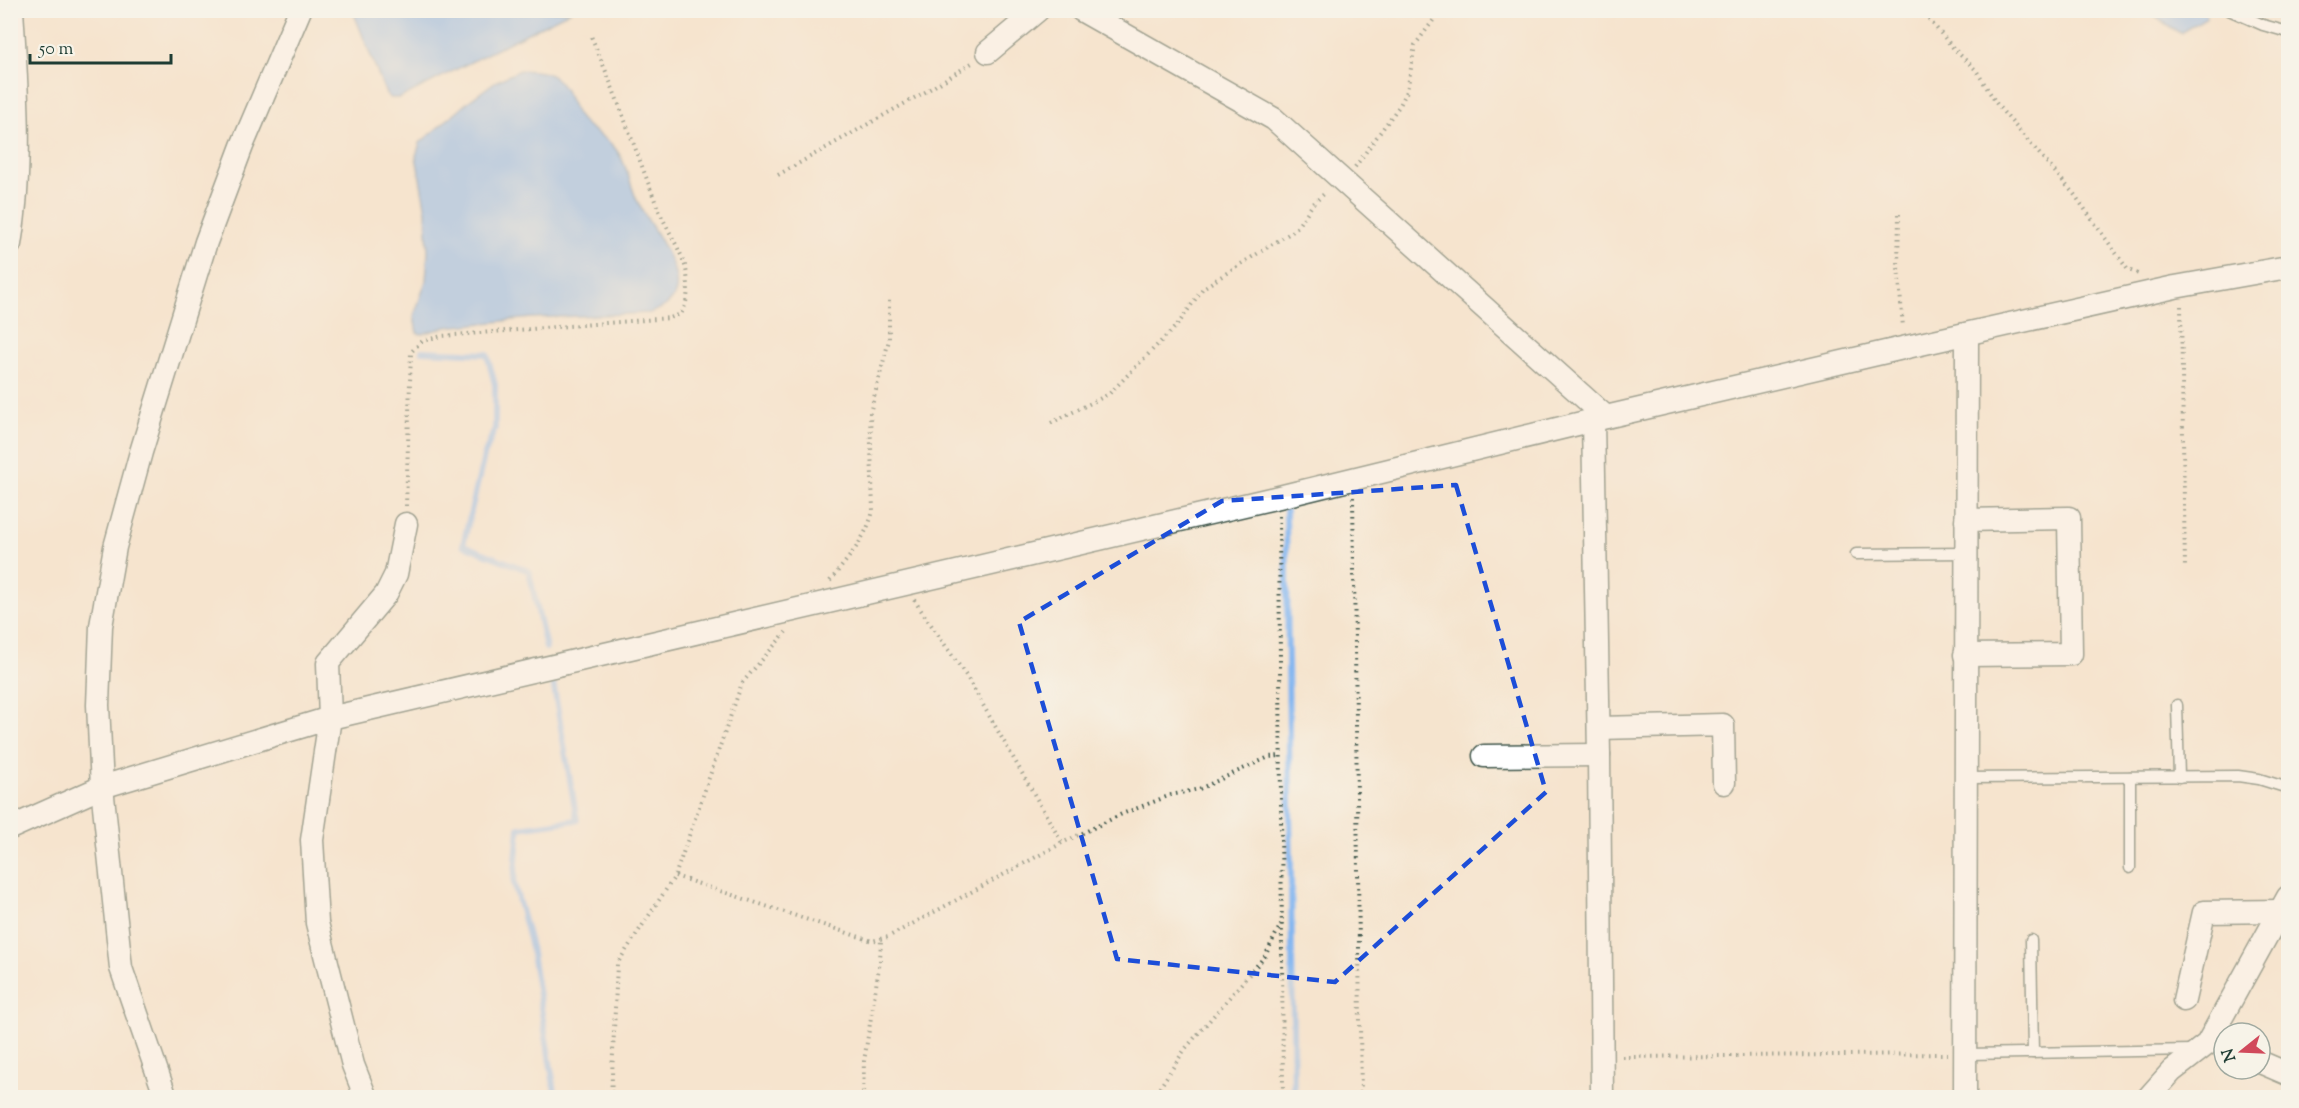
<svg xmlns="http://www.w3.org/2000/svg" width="2299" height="1108" viewBox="0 0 2299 1108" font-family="'Sorts Mill Goudy',serif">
<rect width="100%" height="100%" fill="#f7f3e8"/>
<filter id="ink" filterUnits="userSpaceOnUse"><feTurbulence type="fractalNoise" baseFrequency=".0167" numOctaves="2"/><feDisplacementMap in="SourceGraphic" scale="12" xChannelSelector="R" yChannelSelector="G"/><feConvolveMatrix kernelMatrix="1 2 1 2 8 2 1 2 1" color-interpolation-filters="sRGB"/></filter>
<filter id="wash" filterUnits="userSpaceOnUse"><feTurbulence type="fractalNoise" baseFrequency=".008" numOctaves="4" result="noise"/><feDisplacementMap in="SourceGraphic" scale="24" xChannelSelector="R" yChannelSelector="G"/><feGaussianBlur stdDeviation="1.35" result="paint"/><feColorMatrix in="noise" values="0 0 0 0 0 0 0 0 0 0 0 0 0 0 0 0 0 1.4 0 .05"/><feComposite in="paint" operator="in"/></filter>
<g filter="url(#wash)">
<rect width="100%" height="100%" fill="#f5e4ce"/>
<!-- water -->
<g fill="#83b6f0" stroke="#517a92" stroke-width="1.5">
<path d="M353,11V10L571,11L400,98H391L386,94Z"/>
<path d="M2205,11L2207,17L2180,33L2152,15L2159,11Z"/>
<path d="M520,70C532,71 545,70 555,78C568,88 571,110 582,121C591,131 606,137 614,147C626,161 629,181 636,198C646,222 681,263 676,290C673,304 661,309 649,313L532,318L446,327L422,334L417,333L414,316L426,281L428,252L426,211L416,156L420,143L469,101L495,82Z"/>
</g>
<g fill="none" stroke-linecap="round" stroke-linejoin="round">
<!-- stream -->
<g stroke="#83b6f0" stroke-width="6">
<path d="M422,351L487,354L495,385V428L484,456L463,545L529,571L546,648"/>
<path d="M1286,511L1294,1098"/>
<path d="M553,682L577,820L519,828L514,883L531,947L556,1098"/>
</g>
</g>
</g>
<g filter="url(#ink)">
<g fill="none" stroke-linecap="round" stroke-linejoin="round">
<!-- service casing -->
<g stroke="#3f564b" stroke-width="13">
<g id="service">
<path d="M2229,10L2263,25L2288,32"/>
<path d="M1856,554L1966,553"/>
<path d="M2177,705L2179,777"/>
<path d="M2130,777V868"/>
<path d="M1965,778L2238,776L2259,779L2288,788"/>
<path d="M2031,940L2033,1053"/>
<path d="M1966,1054L2193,1050"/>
</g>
</g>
<!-- minor casing -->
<g stroke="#3f564b" stroke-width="25">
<g id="minor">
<path d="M1081,10L1274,119L1606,417"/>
<path d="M988,52L1038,10"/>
<path d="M10,244C23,166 17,89 12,10"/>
<path d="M1593,420L1599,755L1602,1098"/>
<path d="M1965,655L2071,654L2069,518L1966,520"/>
<path d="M1599,728L1723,725L1724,783"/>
<path d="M1484,756L1599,755"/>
<path d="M10,828L102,787L330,718L1279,497L1606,417L1907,347L2175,287L2288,267"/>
<path d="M2184,1000L2204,912L2281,911"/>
<path d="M2260,1062L2288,1074"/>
<path d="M166,1098L121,968L102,787L98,705L101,626L115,547L141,452L206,242L242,146L300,10"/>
<path d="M366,1098L353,1065L317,923L312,840L330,718L328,663L386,594L396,574L406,524"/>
<path d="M1965,1098L1967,334"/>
<path d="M2148,1098L2172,1071L2207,1044L2288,897"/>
</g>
</g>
<!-- path -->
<g stroke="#3f564b" stroke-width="4" stroke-dasharray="1.5 4.5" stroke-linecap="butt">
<path d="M1921,10L1955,50L1976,70L1998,106L2074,194L2128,270L2139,274"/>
<path d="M1355,167L1400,105L1407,91L1415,45L1441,10"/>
<path d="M778,175L925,92L972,63"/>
<path d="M1899,214L1898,267L1903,327"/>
<path d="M2181,306L2185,569"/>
<path d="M1051,423L1109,394L1179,323L1203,288L1295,230L1313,204L1326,192"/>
<path d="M1353,497L1361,1098"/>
<path d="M406,506L411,352L422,341L442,336L670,318L681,314C689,301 689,284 686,269C681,250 665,226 657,206C635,149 615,90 590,34"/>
<path d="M1279,516L1283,1098"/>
<path d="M830,581C848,558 866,539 873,511L870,413L889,340V297"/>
<path d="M914,600L967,677L1062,843"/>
<path d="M675,876L872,941L888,937L1062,843L1122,814L1171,795L1199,789L1269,757L1280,756"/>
<path d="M1622,1057L1947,1054"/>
<path d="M611,1098L617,964L675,876L742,683L786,632"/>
<path d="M863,1098L864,1061L880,961L881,939"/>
<path d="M1153,1098L1185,1049L1265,956L1281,924"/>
</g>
<!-- service -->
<use href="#service" stroke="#fff" stroke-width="10"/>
<!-- minor -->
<use href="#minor" stroke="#fff" stroke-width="22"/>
</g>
</g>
<!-- marked area -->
<path d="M0 0H2299V1108H0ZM1456,485L1546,792L1335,982L1117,959L1019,622L1222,501Z" fill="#f5e4ce" fill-opacity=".55" fill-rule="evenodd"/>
<path fill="none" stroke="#1d4ed8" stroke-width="4.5" stroke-dasharray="12 8" stroke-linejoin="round" d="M1456,485L1546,792L1335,982L1117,959L1019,622L1222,501Z"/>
<!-- margin -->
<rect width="2299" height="1108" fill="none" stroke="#f7f3e8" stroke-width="36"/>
<!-- north arrow -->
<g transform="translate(2242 1051) rotate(252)"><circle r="28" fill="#f7f3e8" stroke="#a1aaa0" stroke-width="1.5"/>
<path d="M0-4.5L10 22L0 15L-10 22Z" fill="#d1495b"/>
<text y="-9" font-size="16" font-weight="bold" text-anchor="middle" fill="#1f3d34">N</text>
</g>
<!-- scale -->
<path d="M30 54v9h141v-9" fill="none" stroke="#1f3d34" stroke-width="3"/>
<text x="39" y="54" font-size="18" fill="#1f3d34" stroke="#f7f3e8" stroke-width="4.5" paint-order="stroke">50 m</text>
</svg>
